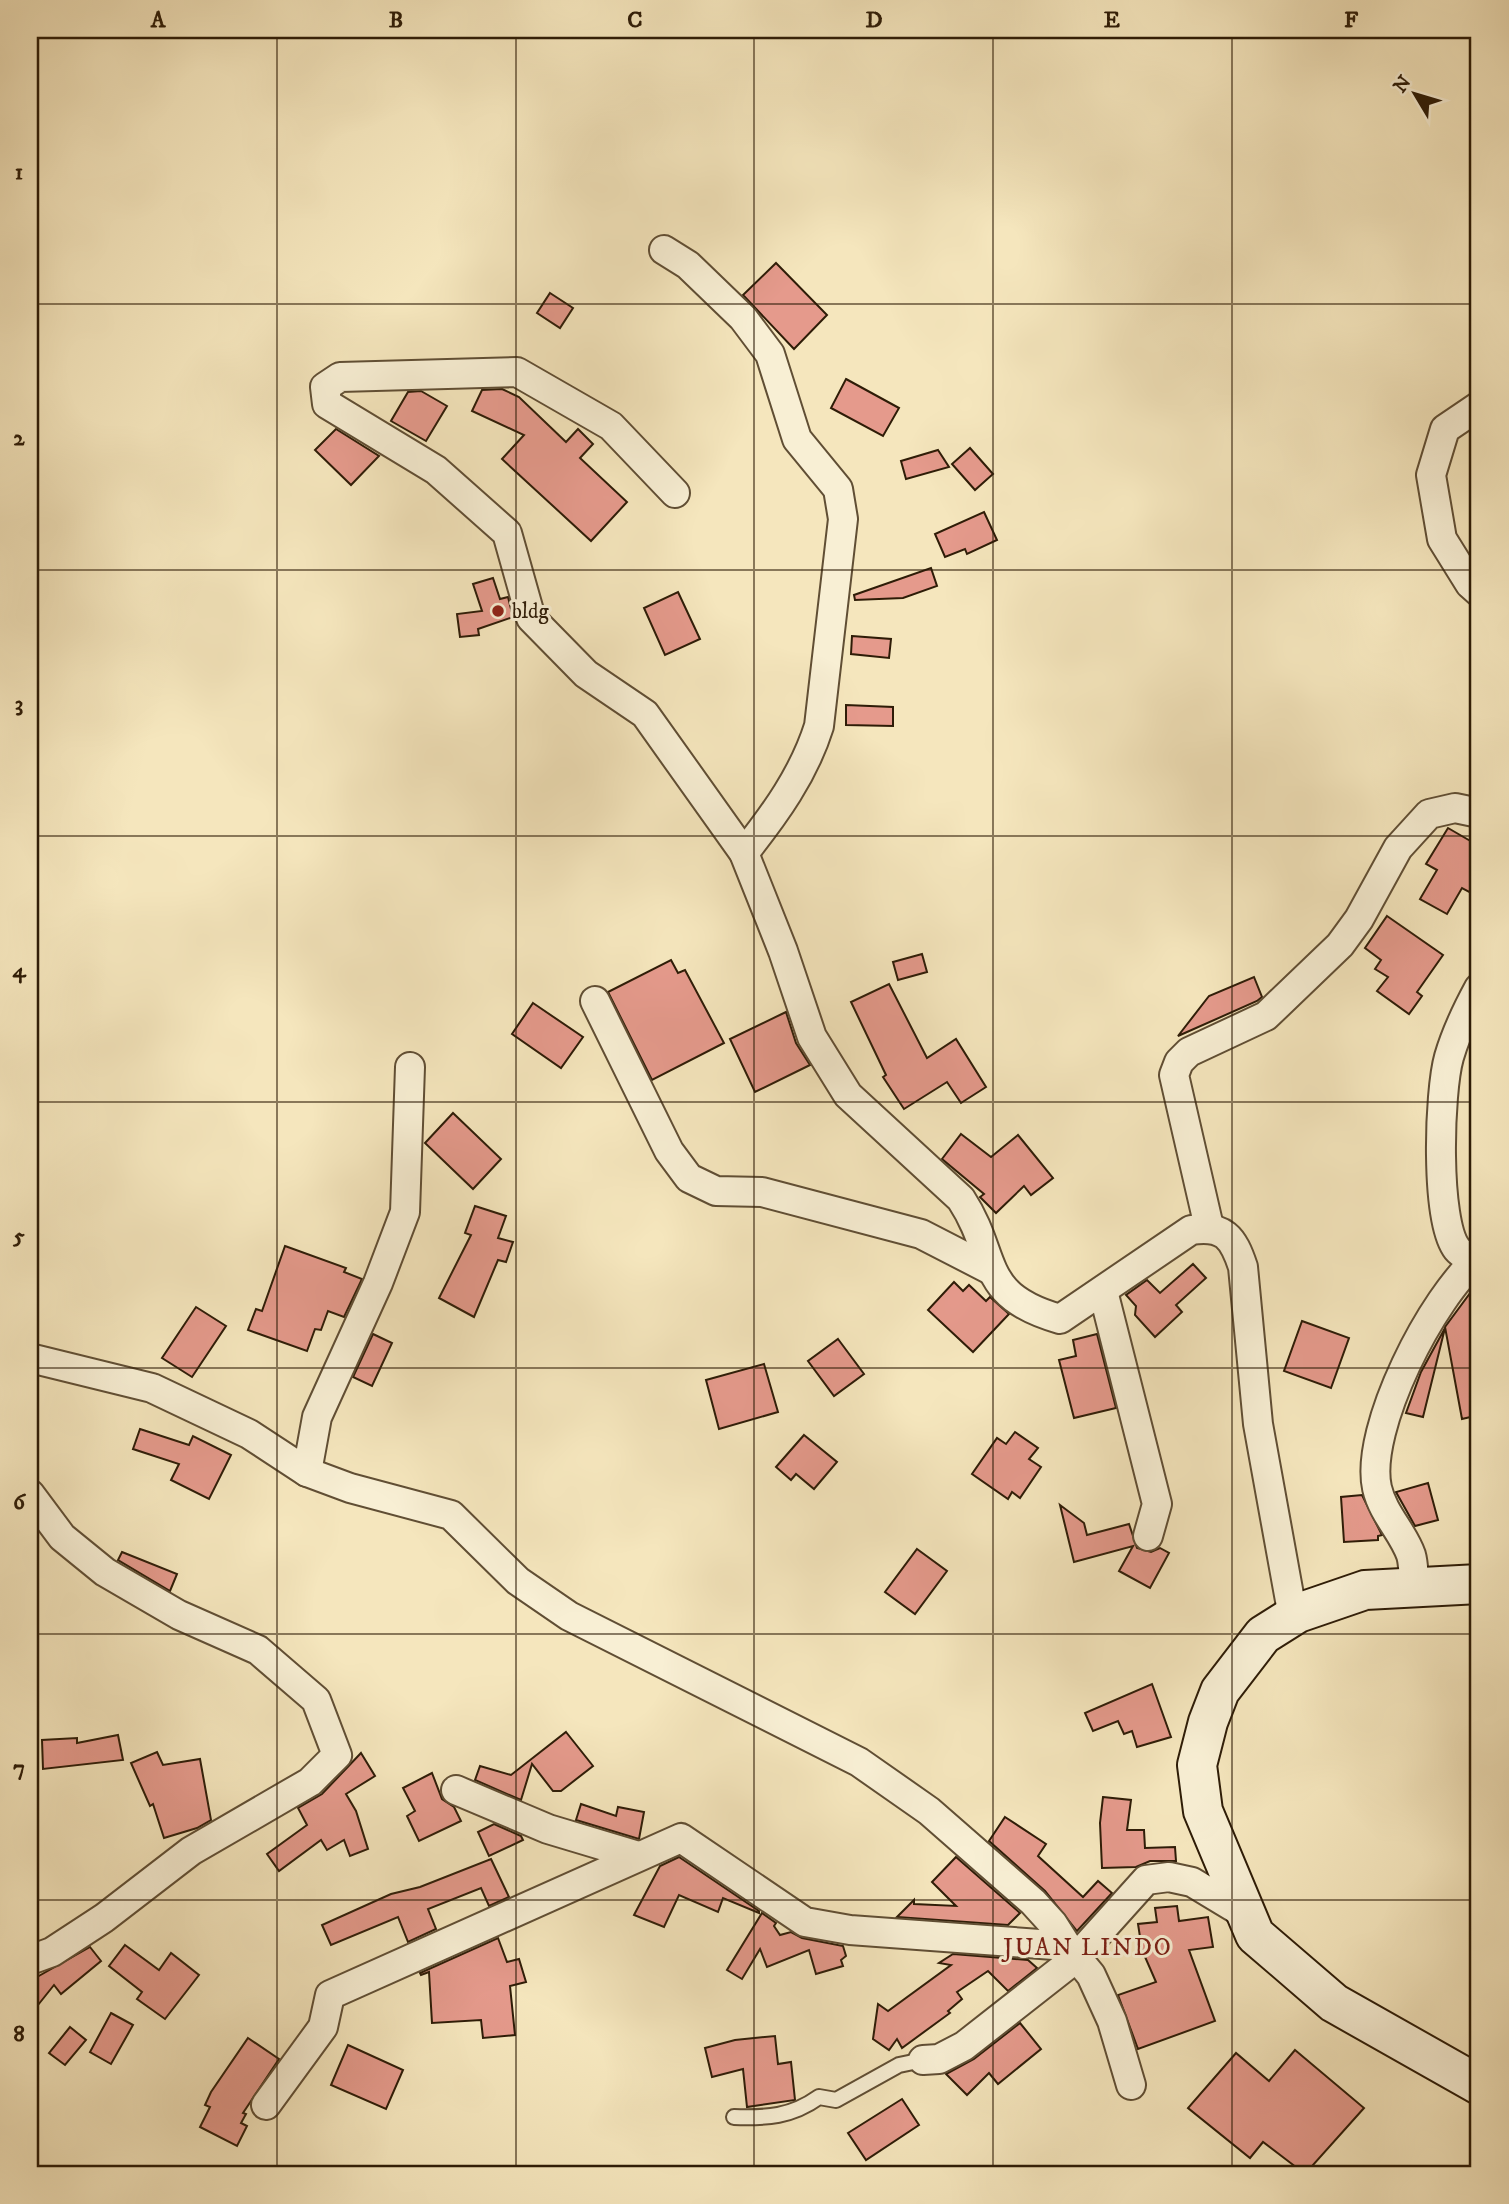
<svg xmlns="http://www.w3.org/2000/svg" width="1509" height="2204" viewBox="0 0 1509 2204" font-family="'IM FELL DW Pica',serif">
<rect width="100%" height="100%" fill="#f5e6bd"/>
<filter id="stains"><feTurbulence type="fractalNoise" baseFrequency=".00286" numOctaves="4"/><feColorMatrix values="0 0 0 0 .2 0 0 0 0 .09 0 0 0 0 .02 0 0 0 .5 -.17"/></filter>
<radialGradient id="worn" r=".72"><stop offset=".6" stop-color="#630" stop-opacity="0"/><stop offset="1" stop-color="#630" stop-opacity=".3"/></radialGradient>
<!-- building -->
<g fill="#e59a8c" stroke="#2e1c07" stroke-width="2">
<path d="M776,263L827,315L794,349L743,295Z"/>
<path d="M550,293L573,308L560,328L537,313Z"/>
<path d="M846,379L899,408L883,436L831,408Z"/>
<path d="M502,389L519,397L566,442L578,429L593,444L580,458L627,502L591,541L502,459L524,435L472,411L482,390Z"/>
<path d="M421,391L447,406L426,441L391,421L408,392Z"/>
<path d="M336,429L379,456L351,485L315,450Z"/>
<path d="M970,448L993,474L975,490L952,464Z"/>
<path d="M938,450L949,467L906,479L901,461Z"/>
<path d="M984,512L997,540L967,554L965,549L945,557L935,534Z"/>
<path d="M931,568L937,586L903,598L855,600L854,595Z"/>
<path d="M493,578L500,599L508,597L513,617L478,629L479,635L460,637L457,614L482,611L473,584Z"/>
<path d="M678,592L700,639L665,655L644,608Z"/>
<path d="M852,636L891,639L889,658L851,654Z"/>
<path d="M846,705L893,707V726L846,725Z"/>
<path d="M1448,828L1479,846V883L1473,894L1462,888L1447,914L1420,899L1437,870L1426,864Z"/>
<path d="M1387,916L1443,955L1417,992L1422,996L1409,1014L1377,991L1388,977L1375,969L1381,960L1365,948Z"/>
<path d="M922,954L927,972L898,980L893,962Z"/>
<path d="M671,960L678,973L685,970L724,1043L652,1080L608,992Z"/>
<path d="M1254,977L1262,997L1257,1001L1178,1036L1209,996Z"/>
<path d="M889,984L927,1058L956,1039L986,1087L961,1103L947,1082L904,1109L883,1077L886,1075L851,1002Z"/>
<path d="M533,1003L583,1037L561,1068L512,1034Z"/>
<path d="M786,1012L796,1043L810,1065L755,1092L730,1039Z"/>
<path d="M453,1113L501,1159L473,1189L425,1143Z"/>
<path d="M961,1134L991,1157L1018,1135L1053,1178L1031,1195L1024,1186L996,1213L980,1197L984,1194L942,1159Z"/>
<path d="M475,1206L506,1216L498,1238L513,1242L506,1262L498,1260L474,1317L439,1298L471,1235L465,1233Z"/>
<path d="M285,1246L346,1268L344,1272L362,1279L344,1317L328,1311L321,1330L315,1329L307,1351L248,1330L256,1309L262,1311Z"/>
<path d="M1193,1264L1206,1278L1176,1305L1182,1312L1155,1337L1135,1315L1136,1306L1126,1295L1147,1280L1160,1293Z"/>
<path d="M1479,1281V1415L1462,1419L1445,1327Z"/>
<path d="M954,1282L963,1291L969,1285L986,1301L990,1297L1009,1314L973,1352L928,1310Z"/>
<path d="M196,1307L226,1326L192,1377L162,1358Z"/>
<path d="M1302,1321L1349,1338L1331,1388L1284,1371Z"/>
<path d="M1445,1328L1423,1417L1406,1413L1421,1372Z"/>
<path d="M373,1334L392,1343L372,1386L353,1377Z"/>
<path d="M1097,1334L1116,1408L1074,1418L1059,1360L1076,1356L1073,1340Z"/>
<path d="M838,1339L864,1374L834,1396L808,1361Z"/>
<path d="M764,1364L778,1412L719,1429L706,1380Z"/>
<path d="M140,1429L189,1445L193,1436L231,1455L209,1499L171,1480L179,1464L133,1449Z"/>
<path d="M1015,1432L1038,1448L1029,1459L1041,1467L1020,1498L1012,1492L1008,1499L972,1474L997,1438L1006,1444Z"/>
<path d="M804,1435L837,1462L814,1489L796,1474L791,1480L776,1467Z"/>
<path d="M1428,1483L1438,1520L1415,1526L1396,1492Z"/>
<path d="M1362,1495L1382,1535L1378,1536V1540L1344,1542L1341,1497Z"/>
<path d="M1060,1505L1084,1523L1087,1535L1129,1524L1137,1548L1151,1552L1160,1548L1169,1553L1150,1588L1119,1571L1133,1546L1074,1562Z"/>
<path d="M917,1549L947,1571L915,1614L885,1592Z"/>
<path d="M122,1552L177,1574L170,1591L118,1560Z"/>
<path d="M1152,1684L1171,1737L1137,1747L1132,1731L1124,1734L1118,1721L1093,1731L1085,1713Z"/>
<path d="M566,1732L593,1766L561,1791H553L532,1764L521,1800L475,1780L480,1766L511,1775Z"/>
<path d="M118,1735L123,1760L43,1769L42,1740L77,1738V1743Z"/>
<path d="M157,1752L163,1765L200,1759L211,1820L197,1828L164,1838L153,1804L150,1806L131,1763Z"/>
<path d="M361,1753L375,1776L346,1794L356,1811L368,1849L350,1856L344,1840L327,1850L321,1840L279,1871L267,1854L307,1825L298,1808L322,1794Z"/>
<path d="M432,1773L442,1799L454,1807L461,1821L419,1841L407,1816L415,1811L403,1788Z"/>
<path d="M1103,1797L1131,1800L1127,1830H1144L1145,1848L1175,1847L1176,1861H1150L1136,1867L1102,1868L1100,1823Z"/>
<path d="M581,1804L616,1816L618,1807L644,1812L639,1839L576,1820Z"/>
<path d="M1005,1817L1046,1844L1038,1856L1083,1897L1098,1881L1112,1893L1077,1931L1045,1891L989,1841Z"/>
<path d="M494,1824L521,1836L523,1840L489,1856L478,1832Z"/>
<path d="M679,1857L759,1911V1913L723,1898L718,1912L679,1895L664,1927L634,1915L660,1866Z"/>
<path d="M956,1857L1020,1913L1008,1925L897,1917L914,1900V1904L956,1906L932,1882Z"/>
<path d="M491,1859L509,1897L489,1906L481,1888L428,1909L436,1929L408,1942L398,1917L331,1945L322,1925L391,1894L420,1887Z"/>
<path d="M1177,1906L1179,1921L1208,1917L1213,1947L1189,1950L1215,2021L1138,2049L1118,1995L1156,1982L1142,1950L1138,1924L1157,1922L1155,1908Z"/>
<path d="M762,1913L776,1923L774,1926L780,1935L791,1932L802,1938L843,1946L846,1956L841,1960L843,1966L816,1974L809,1950L767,1967L760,1949L742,1979L727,1970Z"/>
<path d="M498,1938L507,1962L519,1959L526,1982L510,1986L515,2035L483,2038L481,2020L432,2023L429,1972L421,1975L420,1973Z"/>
<path d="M125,1945L159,1970L171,1953L199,1975L165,2019L137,1999L142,1992L109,1966Z"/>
<path d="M90,1947L101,1961L61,1994L54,1985L30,2015V1981Z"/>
<path d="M953,1954L1028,1960L1037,1968L1008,1991L988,1971L957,1992L962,1999L948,2011L950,2013L902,2048L897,2039L889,2050L873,2039L878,2004L888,2011L951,1965L939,1963Z"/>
<path d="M111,2013L133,2025L111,2064L90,2052Z"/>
<path d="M1020,2023L1041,2049L998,2084L989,2073L967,2095L946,2074L974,2059Z"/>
<path d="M70,2027L86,2040L65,2065L49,2053Z"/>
<path d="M775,2036L778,2064L791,2062L795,2100L747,2107L743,2069L712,2077L705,2048L735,2040Z"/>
<path d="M248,2038L279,2059L243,2113L246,2114L241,2123L247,2126L237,2146L200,2127L210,2107L205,2105L211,2092Z"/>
<path d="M348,2045L403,2070L386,2109L331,2085Z"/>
<path d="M1295,2050L1364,2108L1305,2174L1263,2142L1250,2158L1188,2108L1236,2053L1269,2081Z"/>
<path d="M902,2099L919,2125L866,2160L848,2133Z"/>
</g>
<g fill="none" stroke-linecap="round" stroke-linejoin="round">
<!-- lane casing -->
<g stroke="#604e34" stroke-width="18">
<path id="lane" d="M734,2117C767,2118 791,2117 819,2097L836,2100L899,2065L923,2060"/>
</g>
<!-- street casing -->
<g stroke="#604e34" stroke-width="32">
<g id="street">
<path d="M664,250L688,265L743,318L770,354L797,439L838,489L843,519L819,726C804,774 775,814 744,853"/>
<path d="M1479,406L1445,429L1431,475L1442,539L1470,584L1479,592"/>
<path d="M675,493L611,426L517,372L340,377L325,387L327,404L436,470L507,533L531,618L586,674L645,714L744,853L783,951L812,1037L848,1095L961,1199C999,1257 976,1295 1060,1319L1191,1230C1224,1225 1233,1237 1243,1267L1258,1424L1293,1617"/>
<path d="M595,1001L669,1151L689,1178L716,1191L762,1192L921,1234L989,1269"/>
<path d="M1209,1227L1174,1075L1179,1062L1189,1052L1266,1016L1340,945L1359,919L1398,848L1429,814L1455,808L1479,813"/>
<path d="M1475,1262C1469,1258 1461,1254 1457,1249C1435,1221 1439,1092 1449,1057C1456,1033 1467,1010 1479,988"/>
<path d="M1103,1291L1157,1504L1148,1536"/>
<path d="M30,1358L152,1388L249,1434L307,1472L350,1488L451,1515L518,1581L569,1616L859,1762L929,1811L1033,1902L1053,1924L1067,1946"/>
<path d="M307,1472L317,1417L378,1283L405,1212L410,1067"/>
<path d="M30,1494L62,1537L105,1572L179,1615L258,1650L316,1700L337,1755L310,1782L191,1851L104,1918L52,1952L30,1960"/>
<path d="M1415,1587C1413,1577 1414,1565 1411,1555C1403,1532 1383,1514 1377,1488C1364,1429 1433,1295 1479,1258"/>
<path d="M456,1790L548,1829L638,1856"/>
<path d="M923,2060L939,2059L964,2046L1075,1959L1146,1880L1169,1877L1192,1882L1245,1914"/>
<path d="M266,2105L323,2027L330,1995L681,1838L805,1922L850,1930L1067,1946L1091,1975L1112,2021L1131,2085"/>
</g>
</g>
<!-- secondary casing -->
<g stroke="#2e1c07" stroke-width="42">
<path id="secondary" d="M1479,1584L1365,1590L1298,1613L1263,1635L1220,1691L1208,1722L1197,1765L1203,1811L1255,1935L1334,2003L1479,2085"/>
</g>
<!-- lane -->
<use href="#lane" stroke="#f8efd4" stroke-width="14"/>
<!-- street -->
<use href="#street" stroke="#f8efd4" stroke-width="28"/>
<!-- secondary -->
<use href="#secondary" stroke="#f8efd4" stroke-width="38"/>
</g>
<!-- grid -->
<path fill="none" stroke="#2e1c07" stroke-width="2" stroke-opacity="0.55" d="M277,30V2174M516,30V2174M754,30V2174M993,30V2174M1232,30V2174M30,304H1479M30,570H1479M30,836H1479M30,1102H1479M30,1368H1479M30,1634H1479M30,1900H1479"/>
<!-- markers -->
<circle fill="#8f2418" stroke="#f8efd4" stroke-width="2.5" cx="498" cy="611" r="7"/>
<g text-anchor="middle" stroke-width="6" stroke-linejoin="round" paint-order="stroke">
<!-- poi labels -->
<g font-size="21" fill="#2e1c07" stroke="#f8efd4" text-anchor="start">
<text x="512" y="618">bldg</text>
</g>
<!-- quarter labels -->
<g font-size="24" letter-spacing="2" fill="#7a1f14" stroke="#f8efd4">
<text x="1088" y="1955">JUAN LINDO</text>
</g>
</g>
<!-- margin -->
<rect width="1509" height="2204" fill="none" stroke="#f5e6bd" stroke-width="77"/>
<!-- north arrow -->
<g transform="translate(1415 94) rotate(308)" stroke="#f8efd4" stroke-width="5" paint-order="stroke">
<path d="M0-5L12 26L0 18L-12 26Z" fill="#2e1c07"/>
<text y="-10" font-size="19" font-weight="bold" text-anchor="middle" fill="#2e1c07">N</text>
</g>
<rect x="38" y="38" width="1432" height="2128" fill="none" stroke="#2e1c07" stroke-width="2.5"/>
<g font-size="23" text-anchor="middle" font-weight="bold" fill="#2e1c07">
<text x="158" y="27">A</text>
<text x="396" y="27">B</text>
<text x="635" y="27">C</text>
<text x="874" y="27">D</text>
<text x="1112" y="27">E</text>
<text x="1351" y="27">F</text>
<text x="19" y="179">1</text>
<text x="19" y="445">2</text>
<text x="19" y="711">3</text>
<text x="19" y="977">4</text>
<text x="19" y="1243">5</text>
<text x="19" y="1509">6</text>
<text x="19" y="1775">7</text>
<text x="19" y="2041">8</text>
</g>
<rect width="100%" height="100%" filter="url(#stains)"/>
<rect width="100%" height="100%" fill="url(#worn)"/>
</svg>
